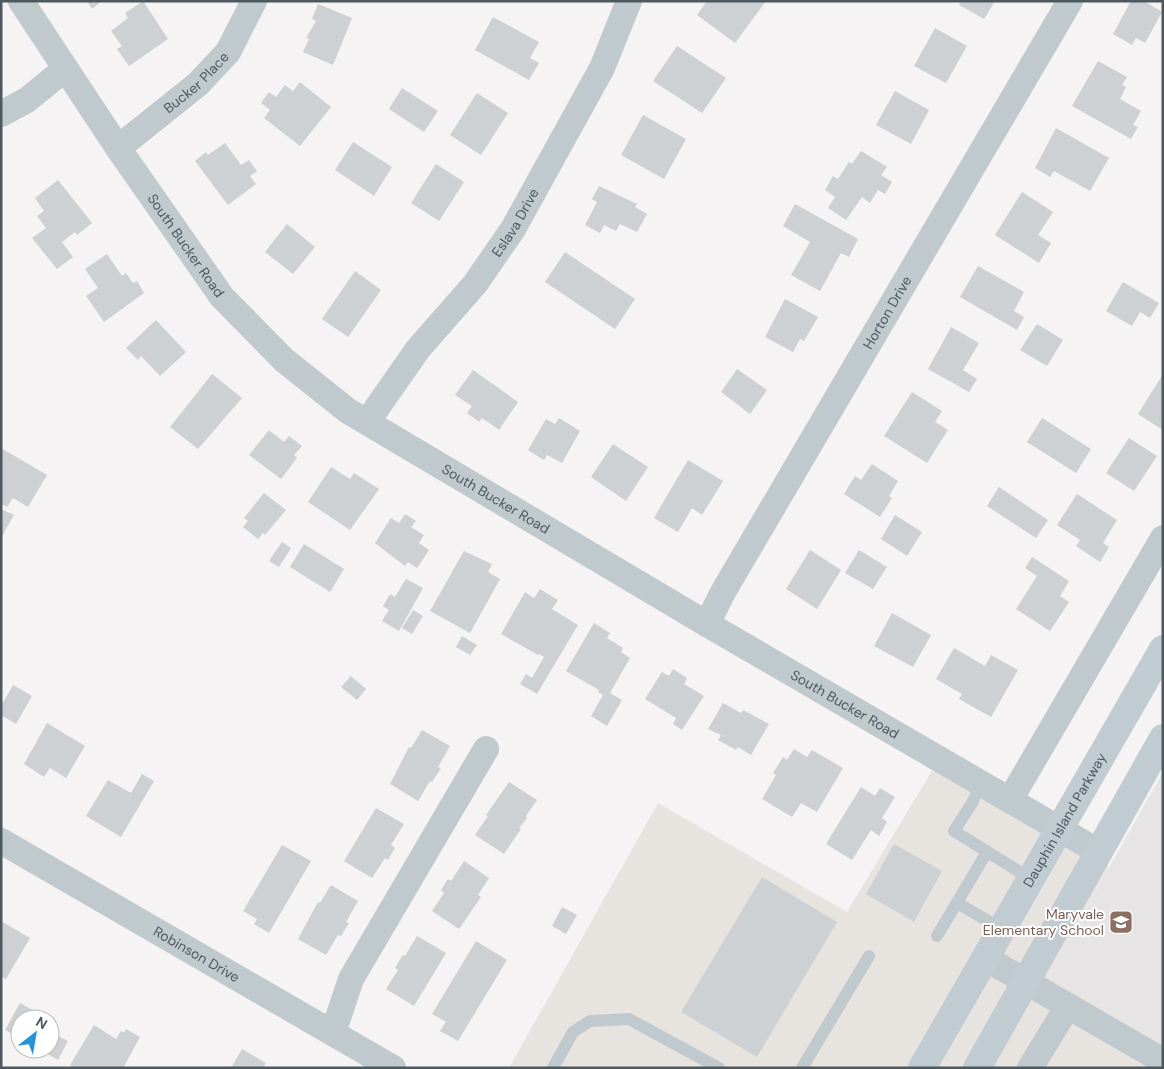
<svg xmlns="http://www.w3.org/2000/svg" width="1164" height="1069" viewBox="0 0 1164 1069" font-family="'DM Sans',sans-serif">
<rect width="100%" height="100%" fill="#f5f3f3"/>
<!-- commercial -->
<path fill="#e7e3df" d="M933,769L1109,867L1048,976L1163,1044V1068H509L658,803L847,912Z"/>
<!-- education -->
<path fill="#e6e4e5" d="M1163,772V1044L1048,976Z"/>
<!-- building -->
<g fill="#cdd1d4">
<path d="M87,1H102L92,9Z"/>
<path d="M143,1L168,39L129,66L117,49L122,46L111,31L128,18L125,13Z"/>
<path d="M707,1H766L735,43L697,15Z"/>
<path d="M961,1H995L984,19L959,5Z"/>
<path d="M1131,1H1144L1162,12L1145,43L1136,38L1132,45L1113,34Z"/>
<path d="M318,4L352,18L333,65L303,52L309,39L306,38L316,21L312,19Z"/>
<path d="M493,17L539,42L530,58L539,63L529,80L475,50Z"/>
<path d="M935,28L967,46L946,83L914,66Z"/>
<path d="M677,46L726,78L702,113L653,81Z"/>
<path d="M1098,61L1127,77L1122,85L1126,87L1120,99L1141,111L1133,125L1138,127L1131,139L1072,106Z"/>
<path d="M300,82L331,107L300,146L264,118L270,110L261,103L269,92L276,97L285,85L293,91Z"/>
<path d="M402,88L438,111L424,132L389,109Z"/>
<path d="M895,91L929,110L911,144L876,125Z"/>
<path d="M477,93L508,113L481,155L450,135Z"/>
<path d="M643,115L686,139L664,179L621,155Z"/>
<path d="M1056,128L1109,158L1090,191L1054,171L1050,177L1035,168Z"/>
<path d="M353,142L392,167L374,196L335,170Z"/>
<path d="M225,143L241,165L249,160L257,171L250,176L256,184L228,205L195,161L206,152L208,155Z"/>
<path d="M861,151L887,167L881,175L892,182L885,194L878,190L870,203L862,197L846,220L828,208L835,197L825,190L833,176L838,179L849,162L852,164Z"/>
<path d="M436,164L464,182L439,221L411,203Z"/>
<path d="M58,180L92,223L77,235L75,232L62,242L73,257L57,269L32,238L46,228L37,216L44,211L35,198Z"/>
<path d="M599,186L637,204L635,207L647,214L637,232L620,224L616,231L604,225L600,233L585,225L597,202L592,199Z"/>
<path d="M1022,192L1053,212L1038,235L1051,243L1039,263L995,235Z"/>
<path d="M795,204L858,239L849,257L841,253L820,291L791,275L810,242L783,226Z"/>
<path d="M287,224L315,247L293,274L265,252Z"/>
<path d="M565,252L635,299L615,329L545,282Z"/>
<path d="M107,254L122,276L126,273L133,283L137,281L144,293L104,322L86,296L98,288L85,269Z"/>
<path d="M978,266L1024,292L1014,311L1024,317L1017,330L960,297Z"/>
<path d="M355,271L381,290L348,337L322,319Z"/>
<path d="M1123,282L1159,303L1150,318L1140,312L1132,326L1106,311Z"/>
<path d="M785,299L818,317L804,341L800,339L793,352L765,337Z"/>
<path d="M156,320L186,352L160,376L141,356L138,360L126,348Z"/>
<path d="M1037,324L1063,340L1047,366L1020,350Z"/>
<path d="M951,327L979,343L963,370L977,379L969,392L928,369Z"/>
<path d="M737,369L767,390L750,414L721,392Z"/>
<path d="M473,370L518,402L499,430L482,418L479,422L467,413L472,406L455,395Z"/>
<path d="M212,374L242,398L198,449L170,427Z"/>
<path d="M1163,374V430L1138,414Z"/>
<path d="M912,392L942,411L935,422L948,430L927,463L884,436Z"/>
<path d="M559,418L580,431L562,463L547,455L544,460L528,450L546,419L555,424Z"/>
<path d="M1042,418L1091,449L1076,473L1027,442Z"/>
<path d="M269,430L284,442L289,436L302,446L294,455L297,458L281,479L249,455Z"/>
<path d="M1129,438L1157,456L1134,491L1106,473Z"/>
<path d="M613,444L648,467L626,501L591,477Z"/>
<path d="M1,448L47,475L28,507L13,498L7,507L1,504Z"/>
<path d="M688,460L723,481L702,515L692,508L678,532L654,518Z"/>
<path d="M872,464L898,481L889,496L892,498L880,517L844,494L855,476L861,480Z"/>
<path d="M331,467L350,479L354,473L379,489L350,530L308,502Z"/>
<path d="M999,487L1048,520L1036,538L987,506Z"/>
<path d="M264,493L286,510L265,535L263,533L258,539L243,527L248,521L244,518Z"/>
<path d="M1077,494L1117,520L1103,543L1109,547L1100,562L1076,546L1080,540L1057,525Z"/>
<path d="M1,509L14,515L1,538Z"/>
<path d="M405,514L416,521L411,527L424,535L419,543L429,550L417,568L408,562L405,566L375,543L391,518L399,523Z"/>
<path d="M895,515L922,532L907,556L881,539Z"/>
<path d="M282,542L291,548L279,567L269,561Z"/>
<path d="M304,544L344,569L330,592L290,567Z"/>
<path d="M810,550L841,570L817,609L786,589Z"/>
<path d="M859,550L887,567L873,589L845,573Z"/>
<path d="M464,551L492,564L488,572L500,579L470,633L430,611Z"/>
<path d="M1032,557L1069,581L1060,596L1069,602L1050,631L1016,609L1037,576L1025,568Z"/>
<path d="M406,579L423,588L399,631L382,621L389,610L383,606L390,594L395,597Z"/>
<path d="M540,589L558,600L552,609L578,625L537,694L520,684L526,674L532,678L544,657L539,654L538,655L501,634L525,592L534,598Z"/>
<path d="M413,610L423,616L412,634L402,628Z"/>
<path d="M892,613L931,635L913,667L874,646Z"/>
<path d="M594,623L610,633L607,638L623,648L621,652L630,658L610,693L622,700L607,726L591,716L603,695L598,692L599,690L566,671Z"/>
<path d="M462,636L477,645L470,655L456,647Z"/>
<path d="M954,648L985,666L991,655L1018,670L991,717L959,699L962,694L936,679Z"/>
<path d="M673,669L687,678L684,684L704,696L682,730L673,724L676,718L645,699L662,672L669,676Z"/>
<path d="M351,676L366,689L357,700L341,687Z"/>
<path d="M13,685L32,696L16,724L1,715V706Z"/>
<path d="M723,703L741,713L743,710L769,724L751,755L738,747L736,750L718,740L721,735L708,729Z"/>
<path d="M47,723L85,746L66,778L50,768L44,777L24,764Z"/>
<path d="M422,730L450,746L438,767L441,768L432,782L430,781L418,801L390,784L409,747L411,748Z"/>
<path d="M794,749L807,757L812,750L843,768L817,812L801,803L792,817L762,799L776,775L773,773L783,757L787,760Z"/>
<path d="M142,774L154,781L121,837L86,816L108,780L131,793Z"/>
<path d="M509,782L537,800L526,816L527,818L519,828L521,829L504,854L475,835L488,816L486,815Z"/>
<path d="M861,787L875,796L880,788L895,797L882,818L887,822L879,836L871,830L852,860L826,844Z"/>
<path d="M376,808L404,824L391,845L395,848L388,860L385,858L372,878L344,861Z"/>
<path d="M894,844L942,871L914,922L866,894Z"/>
<path d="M282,845L311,861L269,933L254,924L257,919L243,911Z"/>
<path d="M464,861L489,878L478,895L481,897L459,929L432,911L444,893L441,890L448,879L451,881Z"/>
<path d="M762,877L837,922L757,1057L681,1012Z"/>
<path d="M331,885L358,901L346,922L349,923L341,936L338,935L326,955L298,939L318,902L320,903Z"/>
<path d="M562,907L577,915L566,934L552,926Z"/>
<path d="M1,921L30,938L6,979L1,976Z"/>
<path d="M417,936L446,953L414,1006L386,989L398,970L395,968L403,955L405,956Z"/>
<path d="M476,941L507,960L458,1041L440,1031L446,1022L432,1014Z"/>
<path d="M20,1003L45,1017L47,1014L55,1018L50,1027V1019H20V1038L5,1030Z"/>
<path d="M94,1025L116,1039L121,1031L124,1033L126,1029L140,1037L123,1068H74L70,1065Z"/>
<path d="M50,1035L56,1039L58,1036L68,1041L58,1060L39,1049H50Z"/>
<path d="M242,1049L266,1063L263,1068H231Z"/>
</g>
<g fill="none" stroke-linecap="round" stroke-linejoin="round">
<!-- lane -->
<g stroke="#c0c9ce" stroke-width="12">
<path d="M981,784L972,803L954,831L1031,879"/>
<path d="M957,903L1002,929"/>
<path d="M937,936L987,852"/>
<path d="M553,1068L573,1032L590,1021L629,1019L719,1068"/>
<path d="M802,1068L869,956"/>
</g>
<!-- street -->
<g stroke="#c0c9ce" stroke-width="26">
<path id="s1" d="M21,1L118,148L222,297L284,360L348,411L707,624L1099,852"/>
<path d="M1,114L27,100L65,69"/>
<path id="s2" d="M118,148L198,84L228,52L254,1"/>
<path id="s3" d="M367,422L418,349L475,284L513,229L602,68L629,1"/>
<path id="s4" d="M707,624L723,592L1070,1"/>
<path d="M1010,800L1163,538"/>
<path id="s5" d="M1,841L393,1068"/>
<path d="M985,958L1163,1061"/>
<path d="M333,1033L351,979L486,749"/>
<path d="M1030,1068L1068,1006"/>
</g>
<!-- secondary -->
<g stroke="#c0ccd2" stroke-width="28">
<path id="s6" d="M922,1068L1163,649"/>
<path d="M977,1068L1163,738"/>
</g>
</g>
<!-- icons -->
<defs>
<g id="school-square" transform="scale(1.25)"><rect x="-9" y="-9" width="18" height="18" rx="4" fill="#8d6e63" stroke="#fff"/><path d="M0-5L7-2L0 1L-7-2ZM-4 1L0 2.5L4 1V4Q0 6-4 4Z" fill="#fff"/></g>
</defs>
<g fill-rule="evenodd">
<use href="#school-square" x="1121" y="922"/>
</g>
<g text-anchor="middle" stroke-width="4" stroke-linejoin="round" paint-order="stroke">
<!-- street labels -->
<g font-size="14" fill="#4c595f" stroke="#fff">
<text dy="5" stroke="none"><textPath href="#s2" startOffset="102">Bucker Place</textPath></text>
<text dy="5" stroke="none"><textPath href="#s3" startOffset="249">Eslava Drive</textPath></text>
<text dy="5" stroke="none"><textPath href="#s1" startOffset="295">South Bucker Road</textPath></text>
<text dy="5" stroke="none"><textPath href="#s4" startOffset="360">Horton Drive</textPath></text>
<text dy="5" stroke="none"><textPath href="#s1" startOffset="700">South Bucker Road</textPath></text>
<text dy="5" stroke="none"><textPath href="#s1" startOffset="1105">South Bucker Road</textPath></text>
<text dy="5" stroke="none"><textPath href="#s6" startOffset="286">Dauphin Island Parkway</textPath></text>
<text dy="5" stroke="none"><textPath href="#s5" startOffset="226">Robinson Drive</textPath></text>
</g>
<!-- education labels -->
<g font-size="14" fill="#785e54" stroke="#fff" text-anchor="end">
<text x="1104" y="919">Maryvale<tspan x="1104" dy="16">Elementary School</tspan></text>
</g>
</g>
<!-- border -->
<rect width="1164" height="1069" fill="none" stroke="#4c595f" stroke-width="5"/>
<!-- north arrow -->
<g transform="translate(35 1034) rotate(31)"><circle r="24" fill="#ffffff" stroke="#b7bdbf"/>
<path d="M0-4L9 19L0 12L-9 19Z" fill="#2993d9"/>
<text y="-8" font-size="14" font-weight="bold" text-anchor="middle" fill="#4c595f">N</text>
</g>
</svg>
